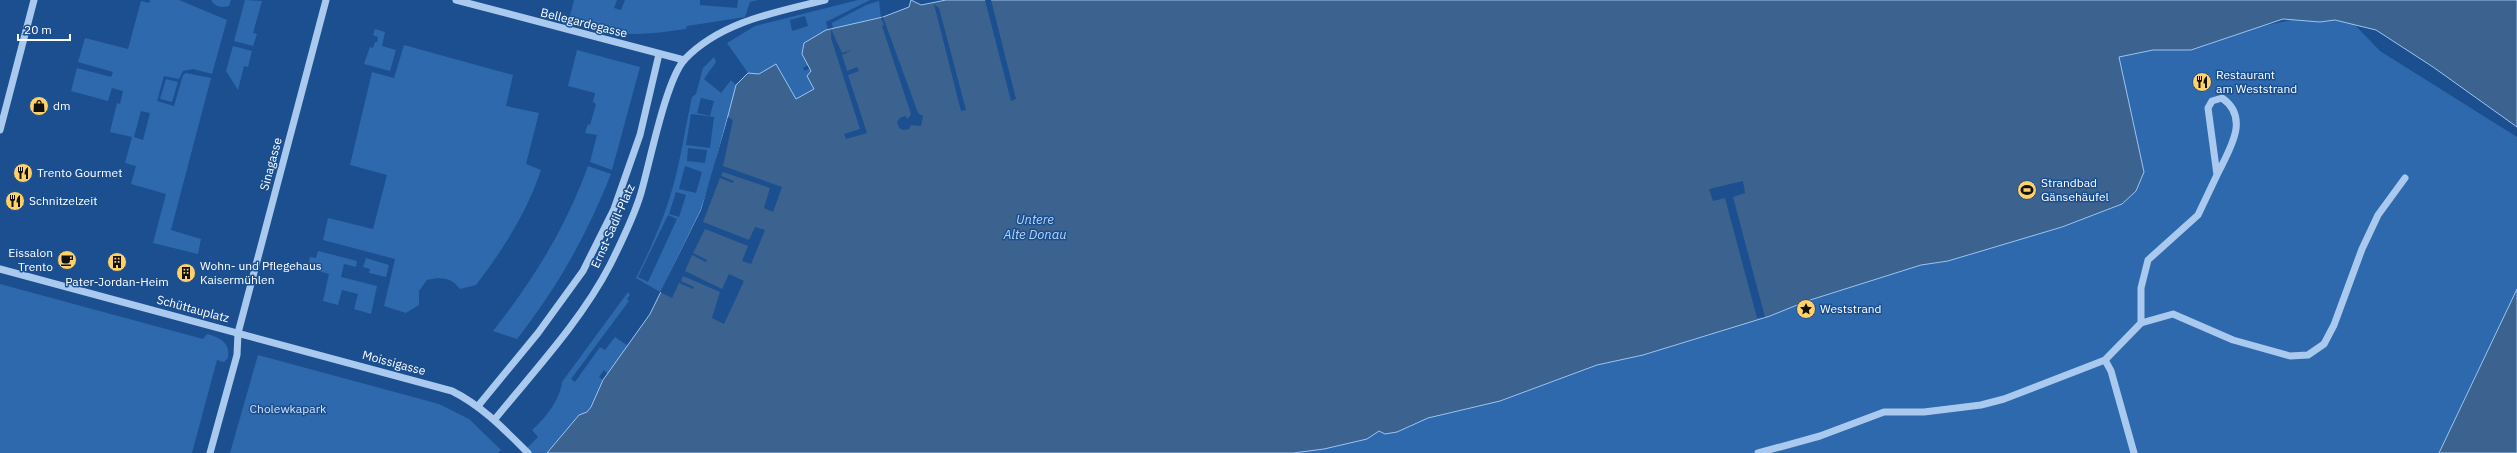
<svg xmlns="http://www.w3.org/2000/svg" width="2517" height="453" viewBox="0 0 2517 453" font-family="'IBM Plex Sans',sans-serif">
<rect width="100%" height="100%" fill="#1b4f8f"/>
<!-- green -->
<g fill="#2e69ad" fill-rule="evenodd">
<path d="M150,0H179L227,20L212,74L193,69L183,71L179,79L164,76L157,101L174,106L183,75L186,73L211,78L171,230L201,239L198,254L153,243L166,194L131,184L136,166L125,163L132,137L110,132L117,103L120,104L123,91L112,88L108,101L71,91L77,68L111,77L113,72L78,62L85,38L128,49L141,1L149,3ZM141,111L150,113L143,140L134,137Z"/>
<path d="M211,0H231L229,6C221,8 215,7 211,0Z"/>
<path d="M245,0L262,1L253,33L257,34L253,46L234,41Z"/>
<path d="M574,0H617L614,8L621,10L625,0H700V5L737,8L738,0H758L750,2L745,17L687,26L686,29C645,35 606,40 570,16Z"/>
<path d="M858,0H870L826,22L828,30L804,43L802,54L808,65L803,68L805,71L810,68L811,73L807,76L814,89L796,99L776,64L759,74L748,73L727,43L755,26ZM805,16L808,26L792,31L790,20Z"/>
<path d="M879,1L881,18L833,29L832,23L866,5Z"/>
<path d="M2115,5L2253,28L2296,19L2320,22L2335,20L2353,23L2380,51L2517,137V389L2474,453H1144Z"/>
<path d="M375,29L385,32L382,46L396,50L390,71L364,64L370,47L373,48L375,42H377L378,37L373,35Z"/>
<path d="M404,45L513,75L506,106L539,113L526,164L541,170C527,212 503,250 476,285L460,289C451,277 441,277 427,280L419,291V305L406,313L384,306L395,259L323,240L328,218L373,229L387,175L350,165L372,72L394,78Z"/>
<path d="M233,46L252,51L248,67L244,66L238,90L226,71Z"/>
<path d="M577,50L640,67L612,170L590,162L597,135L585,133L588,124L590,125L596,104L593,102L595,93L568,86Z"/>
<path d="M714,57L716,62L704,79L721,93L731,80L736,85L712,177L701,210L660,292L636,278C652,246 666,214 675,179C682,152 686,124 692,97L696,94L703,68ZM701,98L714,101L710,116L697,113ZM691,114L714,117L710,148L686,145ZM688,148L707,150L705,163L687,161ZM685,166L702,172L696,193L679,189ZM676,192L686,195L679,217L669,214ZM668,215L677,219L648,282L638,277Z"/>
<path d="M166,79L178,82L172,102L160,99Z"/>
<path d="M588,166L611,174C587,235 557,288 517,339L493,331C534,279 566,227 588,166Z"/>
<path d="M318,251L357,261L356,267L344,264L341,277L377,286L371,314L354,309L358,294L342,290L338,305L323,301L329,274L308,268L310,257L316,258Z"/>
<path d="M366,258L389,265L386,277L369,273L370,269L363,267Z"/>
<path d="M0,284L203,339L207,334C219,337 231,343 228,358L224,362L217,360L192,453H0Z"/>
<path d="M628,292L630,295L627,299L629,301L571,379L575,382L600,347L605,350L615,337L628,346L608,374L604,370L599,377L603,380L597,397L587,412L579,415L547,453H522L538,437L532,430C546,418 560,399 562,382Z"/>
<path d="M258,355L439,404L469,419L501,450L498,453H230Z"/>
</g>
<!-- water -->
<g fill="#3c6290" stroke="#9cc4f0">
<path d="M911,0L921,5L946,0H2517V127L2433,67L2376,30L2335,20L2320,22L2283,19L2191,50H2153L2119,57L2144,172L2136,191L2122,204L2062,227L1948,261L1921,265L1807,301L1770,316L1643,355L1597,365L1500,401L1428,418L1397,432L1385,434L1379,431L1367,439L1324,449L1293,453H547L579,415L587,412L591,407L603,380L650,314L701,210L712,177L736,85L748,73L759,74L776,64L796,99L814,89L807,76L811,71L802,54L804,43L826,30L883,17L909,7Z"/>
<path d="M2517,289V453H2439Z"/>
</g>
<!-- pier -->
<g fill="#1b4f8f">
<path d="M985,0H991L1016,99L1011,101Z"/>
<path d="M934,4L939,8L966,110L961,111Z"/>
<path d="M883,17L918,113L923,116L921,126L911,125L909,129L903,130L899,128L897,122L900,118L905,116L908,119L911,114L882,26L884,25L881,18Z"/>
<path d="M831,29L842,53L852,50L842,55L847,71L857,67L859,71L848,75L867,133L846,139L844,134L860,129L831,38Z"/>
<path d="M728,117L733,120L723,166L782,187L773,212L764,208L770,188L723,172L721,176L734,181L733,183L720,178L703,222L749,240L755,227L765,230L751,264L742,261L748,246L705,229L693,253L707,260L706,262L692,255L685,271L722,289L729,274L744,281L724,324L712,318L720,292L683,276L681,281L694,287L693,289L679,283L672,298L660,292L701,210Z"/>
<path d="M1743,181L1745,193L1733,197L1765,317L1757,318L1725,198L1713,201L1709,189Z"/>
</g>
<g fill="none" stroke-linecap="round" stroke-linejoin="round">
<!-- minor -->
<g stroke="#a9c9ee" stroke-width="7">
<path d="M456,0L684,60"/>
<path d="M0,130L34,0"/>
<path d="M0,269L452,391C482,406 504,429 528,453"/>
<path d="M2141,323L2173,314L2233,340L2290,356L2308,355L2324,344L2334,325L2362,249L2378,215L2405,178"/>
<path d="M2105,360L2111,371L2134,453"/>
<path d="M478,406L538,333L583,271L614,209L640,135L659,54"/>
<path d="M495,419C534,371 581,321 610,265C621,243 634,217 641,193C650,162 666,79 685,59C722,21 777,12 825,0"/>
<path d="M210,453L237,355L238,333L326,0"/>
<path d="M1758,453L1820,436L1884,412H1924L1981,405L2004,399L2105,360L2141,323V288L2148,260L2198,215L2217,175L2208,108L2212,101L2222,98C2251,118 2229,150 2217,175"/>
</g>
</g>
<!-- icons -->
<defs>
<g id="restaurant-disc" transform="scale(1)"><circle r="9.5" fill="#ffd166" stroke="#1b4f8f"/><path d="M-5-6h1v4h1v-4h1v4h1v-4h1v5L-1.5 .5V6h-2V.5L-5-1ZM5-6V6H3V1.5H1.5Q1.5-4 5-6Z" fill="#111"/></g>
<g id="shop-disc" transform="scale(1)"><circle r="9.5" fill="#ffd166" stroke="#1b4f8f"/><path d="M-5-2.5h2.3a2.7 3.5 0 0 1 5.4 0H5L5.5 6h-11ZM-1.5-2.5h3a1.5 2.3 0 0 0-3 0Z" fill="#111"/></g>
<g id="stadium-disc" transform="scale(1)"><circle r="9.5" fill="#ffd166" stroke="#1b4f8f"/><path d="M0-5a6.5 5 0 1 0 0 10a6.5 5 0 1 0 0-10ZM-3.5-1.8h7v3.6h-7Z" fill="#111"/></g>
<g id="cafe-disc" transform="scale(1)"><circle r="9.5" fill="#ffd166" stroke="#1b4f8f"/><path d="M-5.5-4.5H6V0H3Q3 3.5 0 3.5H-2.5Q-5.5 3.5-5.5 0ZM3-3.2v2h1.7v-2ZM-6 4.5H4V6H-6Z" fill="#111"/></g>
<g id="building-disc" transform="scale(1)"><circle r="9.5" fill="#ffd166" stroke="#1b4f8f"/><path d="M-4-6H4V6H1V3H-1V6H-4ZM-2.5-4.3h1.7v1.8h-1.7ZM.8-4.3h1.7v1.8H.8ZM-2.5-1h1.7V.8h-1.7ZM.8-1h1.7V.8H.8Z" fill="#111"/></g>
<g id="sight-disc" transform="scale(1)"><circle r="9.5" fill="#ffd166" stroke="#1b4f8f"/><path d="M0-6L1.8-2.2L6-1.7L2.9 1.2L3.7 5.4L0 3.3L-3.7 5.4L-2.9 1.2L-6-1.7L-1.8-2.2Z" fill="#111"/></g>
</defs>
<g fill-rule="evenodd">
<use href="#restaurant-disc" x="2202" y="82"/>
<use href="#shop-disc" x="39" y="106"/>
<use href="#restaurant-disc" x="23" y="173"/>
<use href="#stadium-disc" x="2027" y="190"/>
<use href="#restaurant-disc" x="15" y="201"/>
<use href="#cafe-disc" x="67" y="260"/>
<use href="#building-disc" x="117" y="262"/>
<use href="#building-disc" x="186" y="273"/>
<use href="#sight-disc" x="1806" y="309"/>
</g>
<g text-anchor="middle" stroke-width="3" stroke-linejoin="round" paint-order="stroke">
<!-- street labels -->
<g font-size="12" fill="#fff" stroke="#1b4f8f">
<text transform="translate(584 23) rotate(14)" y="4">Bellegardegasse</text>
<text transform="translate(271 164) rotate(-75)" y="4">Sinagasse</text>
<text transform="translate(613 226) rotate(-66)" y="4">Ernst-Sadil-Platz</text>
<text transform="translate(193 309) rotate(15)" y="4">Schüttauplatz</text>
<text transform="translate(394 363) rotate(15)" y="4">Moissigasse</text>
</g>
<!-- poi labels -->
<g font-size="12" fill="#fff" stroke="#1b4f8f" text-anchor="start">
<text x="2216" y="79">Restaurant<tspan x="2216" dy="14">am Weststrand</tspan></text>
<text x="53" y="110">dm</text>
<text x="37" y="177">Trento Gourmet</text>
<text x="2041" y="187">Strandbad<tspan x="2041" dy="14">Gänsehäufel</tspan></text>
<text x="29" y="205">Schnitzelzeit</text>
<text x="53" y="257" text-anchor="end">Eissalon<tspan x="53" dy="14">Trento</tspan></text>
<text x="200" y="270">Wohn- und Pflegehaus<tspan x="200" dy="14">Kaisermühlen</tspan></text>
<text x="117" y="286" text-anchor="middle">Pater-Jordan-Heim</text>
<text x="1820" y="313">Weststrand</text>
</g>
<!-- park labels -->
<g font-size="12" fill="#cfe3fa" stroke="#1b4f8f">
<text x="288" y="413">Cholewkapark</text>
</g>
<!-- water labels -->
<g font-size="13" font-style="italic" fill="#b5d3f5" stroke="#1b4f8f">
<text x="1035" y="224">Untere<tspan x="1035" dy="15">Alte Donau</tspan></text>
</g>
</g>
<!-- scale -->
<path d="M18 34v6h52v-6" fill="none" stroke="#ffffff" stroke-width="2"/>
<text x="24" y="34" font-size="12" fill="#ffffff" stroke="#1b4f8f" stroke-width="3" paint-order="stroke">20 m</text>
</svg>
